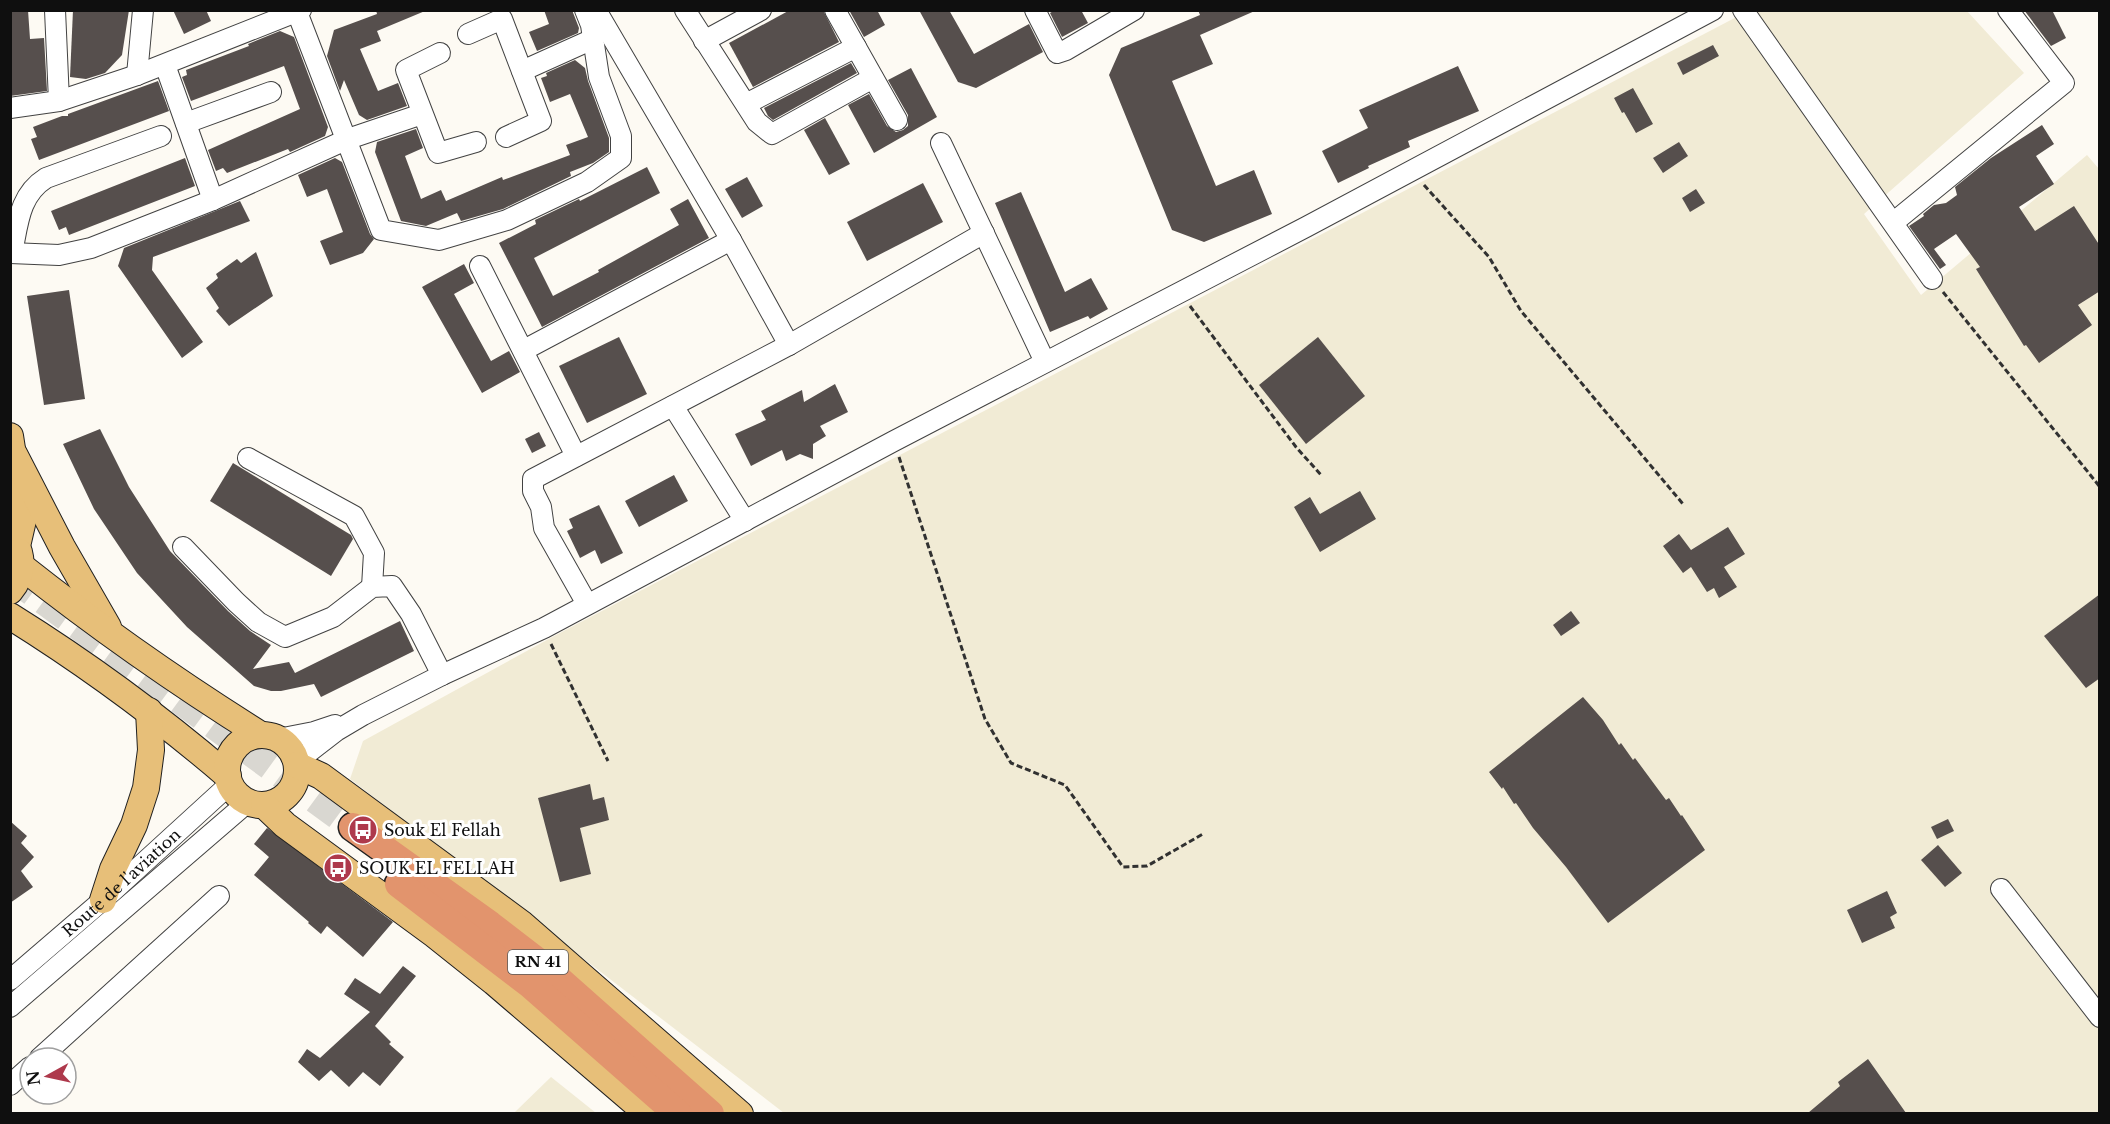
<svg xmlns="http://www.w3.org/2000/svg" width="2110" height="1124" viewBox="0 0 2110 1124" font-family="'Libre Baskerville',serif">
<rect width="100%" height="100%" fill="#fdfaf3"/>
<!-- farmland -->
<g fill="#f1ebd5">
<path d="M1748,11H1967L2024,73L1864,214L1921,295L2087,155L2099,169V1113H784L350,779L363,741L556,635Z"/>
<path d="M551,1077L596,1113H514Z"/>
</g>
<!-- building -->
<g fill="#564f4d">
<path d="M10,10H28L30,39L44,38L47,91L10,96Z"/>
<path d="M73,10H129L122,55L105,73L86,79L70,77Z"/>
<path d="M173,10H206L211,21L184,34Z"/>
<path d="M376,10L425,11L377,31L381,41L360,49L378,91L398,83L407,106L367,120L359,115L344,80L340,91L327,56L334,30L377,14Z"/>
<path d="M544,10H572L579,28L578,33L537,51L529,32L549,24Z"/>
<path d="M790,10H823L839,42L753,87L729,43Z"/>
<path d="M849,10H877L885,25L864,37Z"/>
<path d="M919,10H949L974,54L1029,24L1043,52L976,88L958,82Z"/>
<path d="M1055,10H1081L1088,23L1062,37L1050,13Z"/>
<path d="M1198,10H1257L1200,35L1213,64L1172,81L1216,186L1254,170L1272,214L1204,242L1172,230L1109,75L1121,48L1200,15Z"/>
<path d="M2024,10H2052L2066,38L2051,46Z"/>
<path d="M280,31L294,37L328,127L325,136L290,152L288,149L227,173L223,168L216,171L208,150L300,109L284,66L191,101L182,77L187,75L186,70L249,46L248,44Z"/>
<path d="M1713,45L1719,56L1683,75L1677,63Z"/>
<path d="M575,60L585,68L588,81L609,138V152L593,163L570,172L571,176L503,209L461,221L457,213L426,226L401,221L375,152L377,142L416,129L423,148L405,156L421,199L441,190L446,201L502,177L503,180L570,155L566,145L588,137L570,94L550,102L541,78L547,76L546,73Z"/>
<path d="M851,63L857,73L773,120L768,116L764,108Z"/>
<path d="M1458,66L1479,111L1408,141L1410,147L1368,166L1369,168L1338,183L1322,151L1368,128L1359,110Z"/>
<path d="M911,68L937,117L874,153L848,105L869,94L887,126L896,132L903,130L908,126V115L888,80Z"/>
<path d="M158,81L169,111L39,160L31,139L37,137L33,127L62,116H68V114Z"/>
<path d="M1633,88L1653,124L1636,133L1624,112L1622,113L1614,98Z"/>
<path d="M825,118L850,164L829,175L804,130Z"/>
<path d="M2042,125L2054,144L2036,156L2054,184L2019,207L2035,231L2074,206L2100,246V291L2078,305L2092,325L2039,363L2026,345L2024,346L1976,269L1980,267L1956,234L1934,249L1946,265L1940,269L1909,226L1924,216L1923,214L1934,205L1946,203L1957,195L1955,187L1991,158Z"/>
<path d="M1679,142L1688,156L1663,173L1653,158Z"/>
<path d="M185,158L195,186L69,235L66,227L59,230L51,211Z"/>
<path d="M335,158L342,162L370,234L374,239L363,253L330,265L320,241L343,232L327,189L307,197L298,175Z"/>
<path d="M647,167L660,193L534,258L553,296L599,272L598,270L679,225L670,209L688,199L709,238L542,327L499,243L536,224L535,220L579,199L580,201Z"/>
<path d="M747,177L763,206L742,218L725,189Z"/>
<path d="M923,183L943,222L867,261L847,222Z"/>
<path d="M1696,189L1705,203L1690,212L1682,198Z"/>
<path d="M1021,192L1065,292L1091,278L1108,309L1090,319L1088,316L1050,332L995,203Z"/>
<path d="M240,201L250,221L153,257L152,270L203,342L182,358L118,266L124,248Z"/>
<path d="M256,252L273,296L229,326L216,311L219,308L206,288L218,278L216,274L237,259L241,263Z"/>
<path d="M464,264L474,283L454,294L491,361L509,351L520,372L482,393L422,287Z"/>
<path d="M69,290L85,399L44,405L27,296Z"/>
<path d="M619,337L647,394L587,423L559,366Z"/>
<path d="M1318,337L1365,396L1306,444L1259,385Z"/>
<path d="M835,384L848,412L820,426L826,436L813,444V459L800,454L786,461L782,450L751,466L735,434L766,420L761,411L802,390L804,402Z"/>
<path d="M100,429L129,487L170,551L228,611L250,631L271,645L253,669L289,662L295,673L400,621L414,651L321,697L314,684L281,691H271L254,686L187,627L137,573L94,509L63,444Z"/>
<path d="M539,432L546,446L532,453L525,439Z"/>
<path d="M233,463L351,535L353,539L331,576L210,501Z"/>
<path d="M674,475L688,501L639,527L625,501Z"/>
<path d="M1360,491L1376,519L1320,552L1294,507L1310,497L1320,514Z"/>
<path d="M599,505L623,553L601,564L595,550L580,558L567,531L573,528L569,519Z"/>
<path d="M1728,527L1745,554L1724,567L1737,587L1719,598L1714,588L1707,592L1691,567L1683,573L1663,546L1679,534L1691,550Z"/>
<path d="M2100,594V678L2086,688L2044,636Z"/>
<path d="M1571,611L1580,623L1561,636L1553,625Z"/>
<path d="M1583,697L1603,720L1619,745L1621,743L1633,760L1635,758L1666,800L1669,798L1681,816L1682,815L1705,850L1608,923L1566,867L1533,828L1516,803L1514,804L1503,787L1502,789L1489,772Z"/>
<path d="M590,784L593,800L604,797L609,820L580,828L591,874L560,882L538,798Z"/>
<path d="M1948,819L1954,831L1937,839L1931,827Z"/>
<path d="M10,821L27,836L21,843L34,857L21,871L33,887L10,903Z"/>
<path d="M267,828L393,922L363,957L327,926L321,934L308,923L309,922L254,875L269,857L254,844Z"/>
<path d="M1938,845L1962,873L1945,887L1921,860Z"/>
<path d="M1887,891L1897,913L1890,917L1895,928L1862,943L1847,910Z"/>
<path d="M403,966L416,976L375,1026L391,1042L389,1044L404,1057L380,1086L363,1072L349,1087L331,1070L319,1081L298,1062L307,1049L320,1058L370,1012L344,994L355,978L380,994Z"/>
<path d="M1868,1059L1906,1113H1808L1840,1086L1838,1082Z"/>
</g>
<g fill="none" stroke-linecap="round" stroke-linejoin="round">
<!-- highway-tunnel -->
<path stroke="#d9d7d1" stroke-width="28" stroke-dasharray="28 14" stroke-linecap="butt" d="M10,576L353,827"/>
<!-- minor casing -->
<g stroke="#424242" stroke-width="22">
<g id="minor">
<path d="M55,10L59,101"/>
<path d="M596,10L731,240L789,345"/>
<path d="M685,10L757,122L772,134L873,78"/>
<path d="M835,10L897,120"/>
<path d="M1035,10L1057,53L1066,50L1134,10"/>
<path d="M1743,10L1932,279"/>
<path d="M297,12L381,230L439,240L507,220L587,182L621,158V136L599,77L591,25L585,10"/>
<path d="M468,34L502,19L541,121L506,137"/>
<path d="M704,41L761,10"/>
<path d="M440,53L406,70L438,153L476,142"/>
<path d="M165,65L213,200"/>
<path d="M522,71L593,39"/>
<path d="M137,75L143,10"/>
<path d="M746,104L856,47"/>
<path d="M10,108L59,101L137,75L301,10"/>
<path d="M186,123L271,92"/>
<path d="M941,143L1045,362"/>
<path d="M1894,222L2064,83L2008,10"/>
<path d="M10,253L59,255L91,248L213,200L348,139L422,114"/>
<path d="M12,253C18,224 19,195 46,178L161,136"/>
<path d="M480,266L576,456"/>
<path d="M524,350L731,240"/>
<path d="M673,406L745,521"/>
<path d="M248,458L354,516L374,553L372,587"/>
<path d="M183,547L236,602L258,622L285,637L333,617L372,587L392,586L411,614L442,675"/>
<path d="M587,604L544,528L541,507L533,491V479L789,345L984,233"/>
<path d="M278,739L314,732L335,725"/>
<path d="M296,762L336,731L363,715L442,675L544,628L894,441L1306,227L1713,10"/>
<path d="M2001,889L2100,1017"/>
<path id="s1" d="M10,980L103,900L230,784"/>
<path d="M10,1007L248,802"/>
<path d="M40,1058L219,896"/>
<path d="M10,1085L30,1067"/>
</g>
</g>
<!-- major casing -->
<g stroke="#202020" stroke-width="28">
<g id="major">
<path d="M10,436L23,520L17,546"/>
<path d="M14,454L62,547L108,627"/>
<path d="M21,566C98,627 178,683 261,735"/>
<path d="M10,591C20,579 23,567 19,552"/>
<path d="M10,616C87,664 159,717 228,776"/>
<circle cx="262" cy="770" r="35"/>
<path d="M297,765L321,776L522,924L740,1114"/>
<path d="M264,805L285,825L435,935L494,982L648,1114"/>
<path d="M103,900L113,869L134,825L146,788L151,750L149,711"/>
</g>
</g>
<!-- highway casing -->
<g stroke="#202020" stroke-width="31">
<g id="highway">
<path d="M353,827L490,925L542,965L710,1114"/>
<path d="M399,884L531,985L678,1114"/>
</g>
</g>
<!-- path -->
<g stroke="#313131" stroke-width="3" stroke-dasharray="6 3" stroke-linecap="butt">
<path d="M1424,185L1489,257L1521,311L1683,504"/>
<path d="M1943,292L2100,487"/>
<path d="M1190,306L1296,447L1321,475"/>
<path d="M899,457L985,719L1011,763L1065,785L1123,867L1147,866L1203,834"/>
<path d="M551,644L608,761"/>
</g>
<!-- minor -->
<use href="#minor" stroke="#fff" stroke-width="20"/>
<!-- major -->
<use href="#major" stroke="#e7bf79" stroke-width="26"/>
<!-- highway -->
<use href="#highway" stroke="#e2946d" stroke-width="28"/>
</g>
<!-- icons -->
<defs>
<g id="bus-disc" transform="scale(1.5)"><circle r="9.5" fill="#ae394c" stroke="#fff"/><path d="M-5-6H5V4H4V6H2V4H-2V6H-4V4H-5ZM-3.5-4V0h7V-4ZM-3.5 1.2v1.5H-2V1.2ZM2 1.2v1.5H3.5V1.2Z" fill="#fff"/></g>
</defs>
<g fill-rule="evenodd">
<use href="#bus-disc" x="363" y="830"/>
<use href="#bus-disc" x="338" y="868"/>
</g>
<g text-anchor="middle" stroke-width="6" stroke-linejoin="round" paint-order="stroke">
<!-- shield labels -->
<rect fill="#fff" stroke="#575757" stroke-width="1.5" x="508" y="950" width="60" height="24" rx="4.5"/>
<g font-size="15" font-weight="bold" fill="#0f0f0f">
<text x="538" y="967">RN 41</text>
</g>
<!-- poi labels -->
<g font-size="16" fill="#0f0f0f" stroke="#fff" text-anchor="start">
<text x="384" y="836">Souk El Fellah</text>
<text x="359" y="874">SOUK EL FELLAH</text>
</g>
<!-- street labels -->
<g font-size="16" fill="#0f0f0f" stroke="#fff">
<text dy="6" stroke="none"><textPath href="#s1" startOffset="148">Route de l'aviation</textPath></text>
</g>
</g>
<!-- border -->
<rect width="2110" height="1124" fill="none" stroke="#0f0f0f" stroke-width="24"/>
<!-- north arrow -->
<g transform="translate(48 1076) rotate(262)"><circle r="28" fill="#ffffff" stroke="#9f9f9f" stroke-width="1.5"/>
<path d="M0-4.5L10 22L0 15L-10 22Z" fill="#ae394c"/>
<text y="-9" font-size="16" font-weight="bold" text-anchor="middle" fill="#0f0f0f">N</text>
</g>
</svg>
